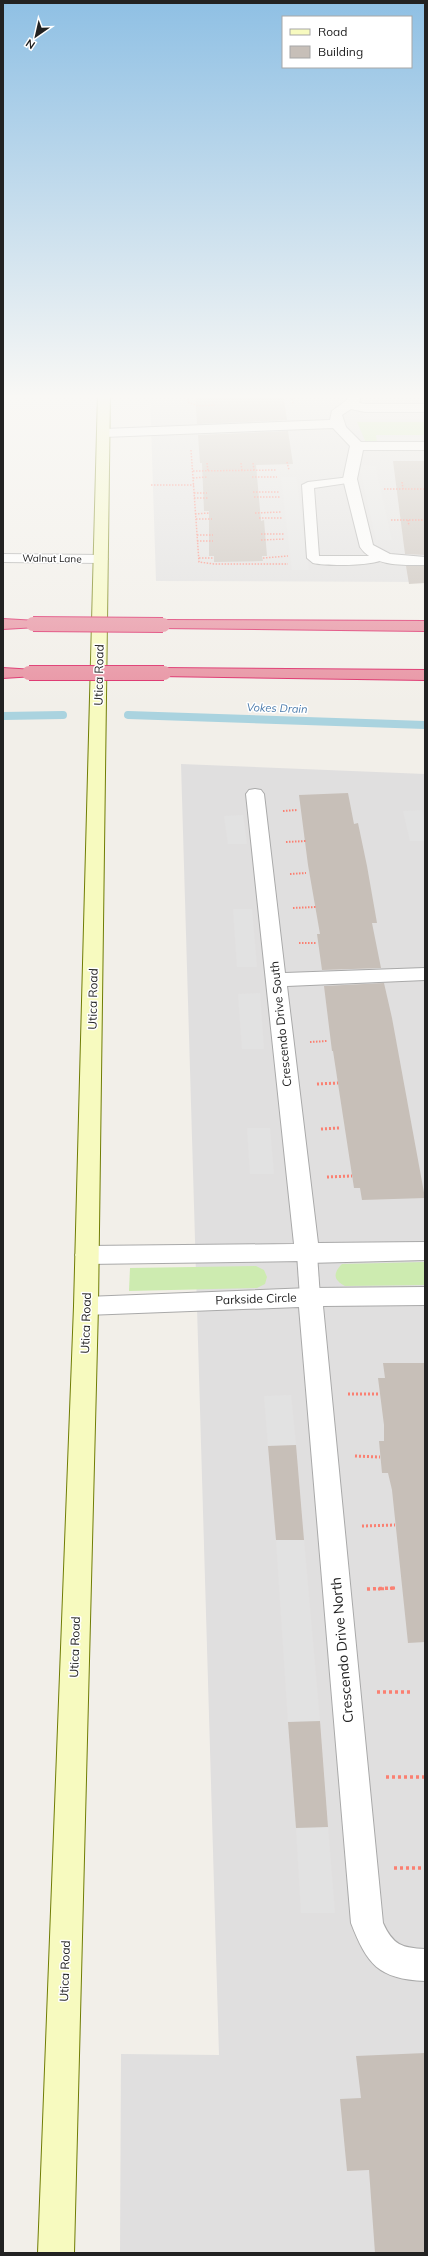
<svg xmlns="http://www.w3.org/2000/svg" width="428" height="2256" viewBox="0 0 428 2256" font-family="Mulish,sans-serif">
<rect width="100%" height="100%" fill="#f2efe9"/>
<!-- residential -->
<g fill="#e0dfdf">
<path d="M150,393H425V582L156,581Z"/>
<path d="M181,764L425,774V2253H120L121,2054L219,2055Z"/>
</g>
<!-- grass -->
<g fill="#cdebb0">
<path d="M357,422H425V435H376L377,443H366Z"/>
<path d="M425,1262V1285L345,1286C333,1280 333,1273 342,1264Z"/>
<path d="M256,1266L264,1270L267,1277L265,1284L257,1288L129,1291L130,1268Z"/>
</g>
<!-- parking -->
<g fill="#e2e2e2">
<path d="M363,412H425V419H364Z"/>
<path d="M377,437H425V445H378Z"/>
<path d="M362,465L377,466L376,469L392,540H376L360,470Z"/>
<path d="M281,477H296L309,570H292Z"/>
<path d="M422,810L425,823V841H410L403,811Z"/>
<path d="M243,815L247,844H228L224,816Z"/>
<path d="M233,909H252L257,967H237Z"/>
<path d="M260,993L264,1049H242L238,994Z"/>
<path d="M247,1128H270L274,1174H250Z"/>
<path d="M291,1395L296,1445L268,1446L264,1396Z"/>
<path d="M276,1540H304L320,1721L288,1722Z"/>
<path d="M328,1827L335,1913H301L296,1828Z"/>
</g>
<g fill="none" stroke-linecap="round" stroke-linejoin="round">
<!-- stream -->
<g stroke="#aad3df" stroke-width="8">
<path d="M128,715L425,725"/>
<path d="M3,716L63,715"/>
</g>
</g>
<!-- building -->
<g fill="#c7bfb8">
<path d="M195,393H283L287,420L197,424Z"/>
<path d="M288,431L293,464L256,465L261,521L264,520L267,556H262L263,561L214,562V556H209V511H204L202,463H200L198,435Z"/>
<path d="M393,461H425V555L405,554Z"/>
<path d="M406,566H425V583L409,584Z"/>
<path d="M348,793L354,824L358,823L367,866L377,923H372L381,968L322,970L317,934H320L308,865L299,795Z"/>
<path d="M384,983L392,1018L425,1198L362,1200L360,1188H354L333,1051H332L324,986Z"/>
<path d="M383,1363H425V1642L408,1643L392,1490L388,1473H382L379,1441H384V1425L378,1378H385Z"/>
<path d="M296,1445L304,1540H276L268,1446Z"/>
<path d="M320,1721L328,1827L296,1828L288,1722Z"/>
<path d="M425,2053V2253H375L369,2170L347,2171L340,2099L361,2098L356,2056Z"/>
</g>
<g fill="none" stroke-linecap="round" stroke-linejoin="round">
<!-- lane casing -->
<g stroke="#a9a9a9" stroke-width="2">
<g id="lane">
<path d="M350,477L356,480L354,482L314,488L319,556H370L383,552L389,556C381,567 326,566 313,563L307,558L302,485L308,482Z"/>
<path d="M307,1247L314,1249L317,1254L320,1297L317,1302L310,1305L303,1302L300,1297L297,1254L300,1249Z"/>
</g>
</g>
<!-- street casing -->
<g stroke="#a9a9a9" stroke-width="2">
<g id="street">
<path d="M350,393H362L359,403L365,404H425V412H365L351,409L342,415L346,427L361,442H425V450H363L357,479L373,545L390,554L425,557V565C404,565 373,567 360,547L343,479L350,446L333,428L104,437L98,433L104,429L330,420L332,411L348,399Z"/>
<path d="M3,554L101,555L108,559L101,563L3,562Z"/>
<path d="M255,789L261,790L264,794L285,973L425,968V980L287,986L318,1243L425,1242V1260L307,1263L302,1261L87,1264L79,1261L75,1255L79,1249L87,1246L294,1244L246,794L249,790Z"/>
<path d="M425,1287V1305L323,1306L383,1923C393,1945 402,1948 425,1949V1981C378,1979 367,1964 351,1923L299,1307L86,1315L77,1313L74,1306L77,1299L86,1297L310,1288Z"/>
</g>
</g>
<!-- secondary casing -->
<g stroke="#707d05" stroke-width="2">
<path id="secondary" d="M98,393H110L98,1306L74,2253H38L74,1306Z"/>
</g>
<!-- highway casing -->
<g stroke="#dc2a67" stroke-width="2">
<g id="highway">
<path d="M3,619L38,621L41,624L38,627L3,629Z"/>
<path d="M163,620L425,621V631L158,628L155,625L158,622Z"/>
<path d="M3,668L35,670L37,673L35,676L3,678Z"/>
<path d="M164,668L425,670V680L158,676L156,673L158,670Z"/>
</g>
</g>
<!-- path-far3 -->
<g stroke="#fa8072" stroke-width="1.5" stroke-dasharray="1.5 1.5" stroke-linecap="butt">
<path d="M188,393V402L198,406L215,405"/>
<path d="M291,393L293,404"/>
<path d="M191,450L199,562L214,564H288"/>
<path d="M287,462L289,470"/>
<path d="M207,463L208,471"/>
<path d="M241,463L242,471"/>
<path d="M253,463L254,470"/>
<path d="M193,471L276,470"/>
<path d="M252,477H277"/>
<path d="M193,478L207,477"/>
<path d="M402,482L403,489"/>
<path d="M151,485H194"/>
<path d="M384,489H425"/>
<path d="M253,492H279"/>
<path d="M194,493H207"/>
<path d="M254,497H280"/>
<path d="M194,498H208"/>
<path d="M255,513L281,512"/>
<path d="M195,514L209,513"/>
<path d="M259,518H282"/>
<path d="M196,519H212"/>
<path d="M391,520H425"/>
<path d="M408,520L409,526"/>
<path d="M261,534H285"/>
<path d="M197,535H213"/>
<path d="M261,540L285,539"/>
<path d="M197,541H213"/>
<path d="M199,558H214"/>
<path d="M263,558L288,556"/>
</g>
<!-- path-far2 -->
<g stroke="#fa8072" stroke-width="2" stroke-dasharray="1.5 1.5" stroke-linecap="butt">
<path d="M283,811L297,810"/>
<path d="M286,842L306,841"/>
<path d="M290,874L306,873"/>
<path d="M293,908L316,907"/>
<path d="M299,943H316"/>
<path d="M310,1042L327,1041"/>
</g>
<!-- path-far1 -->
<g stroke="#fa8072" stroke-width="3" stroke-dasharray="2 2" stroke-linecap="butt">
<path d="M317,1084L338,1083"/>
<path d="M321,1129L339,1128"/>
<path d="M327,1177L352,1176"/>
<path d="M348,1394H380"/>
<path d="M355,1456L380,1457"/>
<path d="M362,1526L395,1525"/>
<path d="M378,1589L395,1588"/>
</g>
<!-- path -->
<g stroke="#fa8072" stroke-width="3.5" stroke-dasharray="3 3" stroke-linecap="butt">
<path d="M367,1589L395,1588"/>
<path d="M377,1692H410"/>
<path d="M386,1777H425"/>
<path d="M394,1868H425"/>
</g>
<!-- lane -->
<use href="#lane" fill="#fff" fill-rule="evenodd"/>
<!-- street -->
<use href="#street" fill="#fff" fill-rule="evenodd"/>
<!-- secondary -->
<use href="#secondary" fill="#f7fabf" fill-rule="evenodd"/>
<!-- highway -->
<use href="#highway" fill="#e892a2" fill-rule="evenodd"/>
<!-- highway-bridge casing -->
<g stroke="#dc2a67" stroke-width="16" stroke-linecap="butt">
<g id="highway-bridge">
<path d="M33,624L163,625"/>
<path d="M29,673H164"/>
</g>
</g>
<!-- highway-bridge -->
<use href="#highway-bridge" stroke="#e892a2" stroke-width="14"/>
</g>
<!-- sky -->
<linearGradient id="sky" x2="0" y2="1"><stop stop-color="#8fc0e4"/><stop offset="0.56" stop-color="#f9f8f5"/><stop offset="1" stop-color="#f9f8f5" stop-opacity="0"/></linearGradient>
<rect width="428" height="708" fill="url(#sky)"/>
<g text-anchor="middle" stroke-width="3" stroke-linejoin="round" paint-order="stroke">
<!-- far-street labels -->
<g font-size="10" fill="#222" stroke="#fff">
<text transform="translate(52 558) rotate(1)" y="4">Walnut Lane</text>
</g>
<!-- far-water labels -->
<g font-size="11" font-style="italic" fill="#4a7aab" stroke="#fff">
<text transform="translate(277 708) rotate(2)" y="4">Vokes Drain</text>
</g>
<!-- street labels -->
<g font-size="12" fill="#222" stroke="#fff">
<text transform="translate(99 675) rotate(-89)" y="4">Utica Road</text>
<text transform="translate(93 999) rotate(-89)" y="4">Utica Road</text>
<text transform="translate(281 1024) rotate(-96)" y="4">Crescendo Drive South</text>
<text transform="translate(256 1299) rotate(-2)" y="4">Parkside Circle</text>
<text transform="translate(86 1323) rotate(-88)" y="4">Utica Road</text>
<text transform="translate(75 1647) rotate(-88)" y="4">Utica Road</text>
<text transform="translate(65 1971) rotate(-88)" y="4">Utica Road</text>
</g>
<!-- near-street labels -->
<g font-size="14" fill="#222" stroke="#fff">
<text transform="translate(342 1650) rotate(-95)" y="5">Crescendo Drive North</text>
</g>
</g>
<!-- border -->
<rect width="428" height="2256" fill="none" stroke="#222222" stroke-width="8"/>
<!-- legend -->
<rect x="282" y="16" width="130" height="52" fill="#ffffff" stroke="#a7a7a7"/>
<rect x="290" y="29" width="20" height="6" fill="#f7fabf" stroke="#a7a7a7"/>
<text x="318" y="36" font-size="12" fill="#222222">Road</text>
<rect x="290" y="46" width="20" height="12" fill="#c7bfb8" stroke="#a7a7a7"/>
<text x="318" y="56" font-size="12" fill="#222222">Building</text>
<!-- north arrow -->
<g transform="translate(36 36) rotate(214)" stroke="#ffffff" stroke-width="3" paint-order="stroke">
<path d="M0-3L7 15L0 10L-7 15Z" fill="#222222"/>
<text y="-6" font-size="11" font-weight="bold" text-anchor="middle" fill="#222222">N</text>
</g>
</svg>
